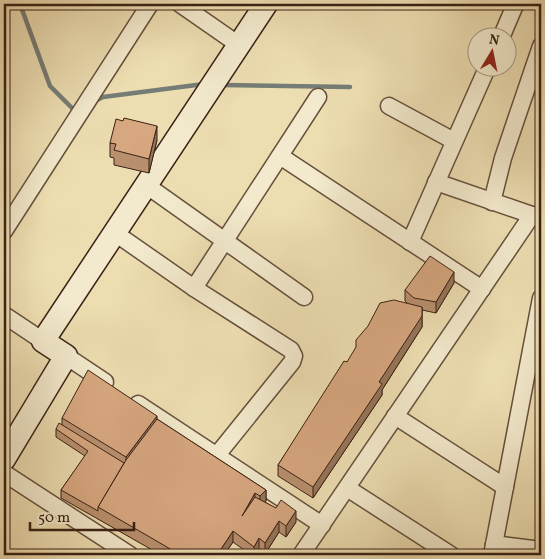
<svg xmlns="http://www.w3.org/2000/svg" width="545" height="559" viewBox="0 0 545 559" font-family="Vollkorn,serif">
<rect width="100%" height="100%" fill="#eddeb2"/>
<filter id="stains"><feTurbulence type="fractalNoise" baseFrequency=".004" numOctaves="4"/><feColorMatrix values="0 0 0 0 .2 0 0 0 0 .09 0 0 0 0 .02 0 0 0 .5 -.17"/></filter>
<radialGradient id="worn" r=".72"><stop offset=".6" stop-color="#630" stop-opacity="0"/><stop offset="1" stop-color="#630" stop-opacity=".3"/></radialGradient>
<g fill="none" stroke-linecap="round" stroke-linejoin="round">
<!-- stream -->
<g stroke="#757d76" stroke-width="4.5">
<path d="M20,4L50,86L72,108L77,109"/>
<path d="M221,85L350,87"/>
<path d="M93,102L103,97L204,84"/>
</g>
<!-- street casing -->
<g stroke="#67503c" stroke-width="19">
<g id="street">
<path d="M180,4L239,45"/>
<path d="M501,38L515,5"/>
<path d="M389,106L454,141"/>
<path d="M280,156L482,289"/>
<path d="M436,182L532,215L541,216"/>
<path d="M146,185L304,297"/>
<path d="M492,202L503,158L541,46"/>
<path d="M4,231L150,4"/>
<path d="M115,233L194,288L291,350L294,356L292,362L217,455"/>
<path d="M410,242L487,68"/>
<path d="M194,288L318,97"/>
<path d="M4,315L43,341"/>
<path d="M66,356L105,382"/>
<path d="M138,404L322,525"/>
<path d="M395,416L505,487"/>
<path d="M4,473L130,555"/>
<path d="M347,488L451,555"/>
<path d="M494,544L541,550"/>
<path d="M301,555L532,215"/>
<path d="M492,555L541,298"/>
</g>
</g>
<!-- secondary casing -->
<g stroke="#3a2114" stroke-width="25">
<path id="secondary" d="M4,459L66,356L43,341L266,4"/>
</g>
<!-- street -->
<use href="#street" stroke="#f3eacd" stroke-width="16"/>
<!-- secondary -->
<use href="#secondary" stroke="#f3eacd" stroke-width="22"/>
</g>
<!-- wall -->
<g fill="#b9906e" stroke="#3a2114">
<path d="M157,140L149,173L114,165V158L110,157V143Z"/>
<path d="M454,283L436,313L422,310V327L382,390V395L313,498L278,476V465L347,362L407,303L405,301V290Z"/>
<path d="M62,418L157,419L266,490V501L265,502L296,522L286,537L279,532L265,554L259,549L256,555H251L233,542L224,555H161L61,498V490L85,456L56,437V429L62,425Z"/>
</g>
<!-- shaded-wall -->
<g fill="#96755a" stroke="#3a2114">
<path d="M157,126V140L149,173V159Z"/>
<path d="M454,272V283L436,313V302Z"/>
<path d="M422,307V327L382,390V395L313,498V487L379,382Z"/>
<path d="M157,416V430L126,464V457Z"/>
<path d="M266,490V501L260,507V496Z"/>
<path d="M255,493V504L242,516Z"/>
<path d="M296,511V522L286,537V526Z"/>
<path d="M279,521V532L265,554V543Z"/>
<path d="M233,531V542L224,555H217Z"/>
<path d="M259,538V549L256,555H254V547Z"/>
</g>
<!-- building -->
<g fill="#d7a780" stroke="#3a2114">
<path d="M124,118L157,126L149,159L114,150L116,144L110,143L116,119L123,121Z"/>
<path d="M430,256L454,272L436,302L414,298L405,290Z"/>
<path d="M394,300L422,307V316L379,382L382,384L313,487L278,465L344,361L347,362L356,347V340L368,326L380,303Z"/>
<path d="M88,370L157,416L126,457L62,418Z"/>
<path d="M157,419L266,490L260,496L255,493L242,516L255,497L276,508L281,500L296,511L286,526L279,521L265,543L259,538L254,547L233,531L217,555H178L172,550L98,507L126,460Z"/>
<path d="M59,423L124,463L98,507V511L61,490L88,451L56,429Z"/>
</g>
<!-- margin -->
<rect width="545" height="559" fill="none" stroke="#eddeb2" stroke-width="20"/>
<rect x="5" y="5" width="535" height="549" fill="none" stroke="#3a2114" stroke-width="2.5"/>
<rect x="10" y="10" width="525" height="539" fill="none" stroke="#3a2114"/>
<!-- north arrow -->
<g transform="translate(492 52) rotate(10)"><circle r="24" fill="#f3eacd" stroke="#a99a83"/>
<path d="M0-4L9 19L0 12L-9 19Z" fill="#8f2418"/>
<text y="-8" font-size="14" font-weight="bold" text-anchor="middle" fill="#3a2114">N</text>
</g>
<!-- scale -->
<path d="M30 522v8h104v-8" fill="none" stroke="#3a2114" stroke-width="2.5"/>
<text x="38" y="522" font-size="15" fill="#3a2114" stroke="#f3eacd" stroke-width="4" paint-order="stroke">50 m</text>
<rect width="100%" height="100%" filter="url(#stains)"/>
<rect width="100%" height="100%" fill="url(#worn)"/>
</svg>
